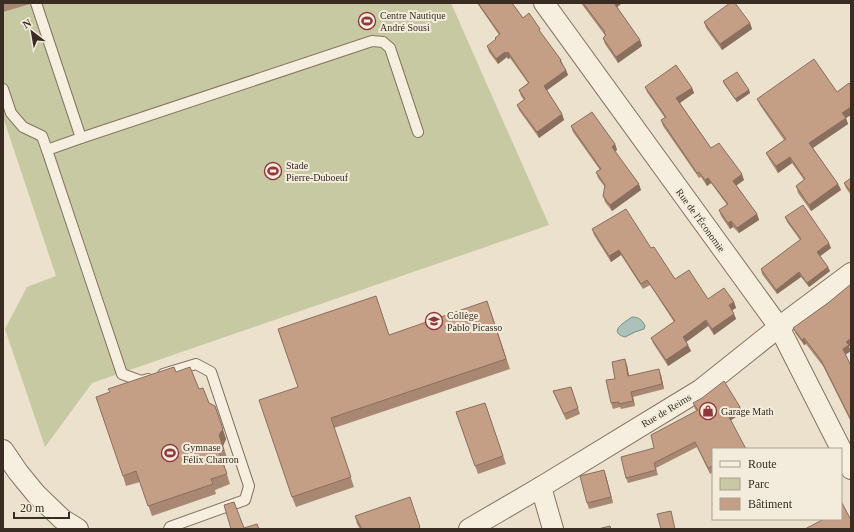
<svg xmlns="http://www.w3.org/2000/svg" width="854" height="532" viewBox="0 0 854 532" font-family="Georgia,serif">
<rect width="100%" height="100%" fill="#ebe1cc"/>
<!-- green -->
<path fill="#c6c9a1" d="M3,3H451L549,225L92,383L45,447L5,329L27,287L56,276L3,117Z"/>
<!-- water -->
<path fill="#acc1ba" stroke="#738f87" d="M632,317C639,317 642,320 645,326L644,329L635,332L625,337C607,332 625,322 632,317Z"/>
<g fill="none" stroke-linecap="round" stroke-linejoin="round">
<!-- lane casing -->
<g stroke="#877462" stroke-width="12">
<g id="lane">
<path d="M36,3L81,138L372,41L383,42L390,48L418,132"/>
<path d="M3,89L11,113L23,127L42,136L47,150"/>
<path d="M81,138L47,150L122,374L141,381L148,379"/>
<path d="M163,374L196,364L211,372L249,486L245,500L170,527L169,529"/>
</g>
</g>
<!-- street casing -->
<g stroke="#877462" stroke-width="22">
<g id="street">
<path d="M544,3L779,327L841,449"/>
<path d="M3,450L18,472L36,494L62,519L78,529"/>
<path d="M841,450L851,469"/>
<path d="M541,487L553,529"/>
<path d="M469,529L541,487L700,390L779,327L851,273"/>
</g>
</g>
<!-- lane -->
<use href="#lane" stroke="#f6efdf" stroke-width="10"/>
<!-- street -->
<use href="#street" stroke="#f6efdf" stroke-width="20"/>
</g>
<!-- wall -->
<g fill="#a98873">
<path d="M3,3H29L30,4L3,12Z"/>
<path d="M477,3H512L523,18L542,35L561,60L568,75L547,90L562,114L564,120L539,138L519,110L517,105L524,100L521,96L519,90L528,83L510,58L508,59L507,57L498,64L489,52L487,46L496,40L495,38L499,35Z"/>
<path d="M581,3H622L617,7L640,40L642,46L618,63L605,44L603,38L605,36L604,34Z"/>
<path d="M704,22L750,23L752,29L722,50L706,28Z"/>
<path d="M723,81L749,90L750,93L737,102L724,84Z"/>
<path d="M851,86V115L846,118L848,124L813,148L838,184L841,190L811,211L798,193L796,186L804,180L792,163L778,173L769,159L766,153L784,140L760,105L757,99L837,92Z"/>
<path d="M645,87L692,88L694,93L680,103L711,148L744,180L736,186L757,214L759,220L739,233L733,227L730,229L721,216L719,210L727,205L711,183L707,186L701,177L699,178L663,126L661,120L665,118L647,92Z"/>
<path d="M571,126L615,144L617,150L615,151L641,190L612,211L605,202L603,196L605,187L598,178L596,172L600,170L573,132Z"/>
<path d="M851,178V195L846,188L844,183Z"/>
<path d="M785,217L831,248L820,256L830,271L809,287L801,277L777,294L762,274L761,269L800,240L787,222Z"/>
<path d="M592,229L651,248L675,279L708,299L734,302L736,308L732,310L736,319L714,335L708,326L686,342L691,351L668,366L653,343L651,338L674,322L650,285L643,289L621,255L611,262L594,235Z"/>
<path d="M491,312L510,369L334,428L354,487L296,507L292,497L298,387L389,335Z"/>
<path d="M793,328L849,347L851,351L845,354L851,366V422L823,366L806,344L804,345L796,334Z"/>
<path d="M627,365L629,376L661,375L664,389L633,397L635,406L621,409L620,407L613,409L611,403L615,379Z"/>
<path d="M571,387L580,414L566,420L553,391Z"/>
<path d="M199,389L209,403L215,406L226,439L223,446L228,460L223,462L230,484L215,490L216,494L152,516L140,482L126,486L123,476Z"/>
<path d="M485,403L506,464L478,474L456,412Z"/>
<path d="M693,403L743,412L731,420L713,449V472L710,474L697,447L656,468L658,475L628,483L626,478L654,448L697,411L695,409Z"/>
<path d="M606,476L613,503L589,509L587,503Z"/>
<path d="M355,516L421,529H360L357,524Z"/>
</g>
<!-- shaded-wall -->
<g fill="#8a6f5e">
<path d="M614,3H622L616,8Z"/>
<path d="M750,23L752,29L722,50L720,44Z"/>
<path d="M640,40L642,46L618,63L616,57Z"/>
<path d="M505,52L507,57L498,64L496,59Z"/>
<path d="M508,52L510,58L508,59L506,53Z"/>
<path d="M566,70L568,75L546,91L544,86Z"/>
<path d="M692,88L694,93L678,104L676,98Z"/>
<path d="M749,90L750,93L737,102L735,99Z"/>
<path d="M851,107V115L846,118L848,124L811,149L809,143L842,113Z"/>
<path d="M562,114L564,120L539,138L537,132Z"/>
<path d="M615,144L617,150L614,152L612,147Z"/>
<path d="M790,157L792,163L778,173L776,166Z"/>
<path d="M742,174L744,180L735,186L733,181Z"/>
<path d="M708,178L711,183L707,186L705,180Z"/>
<path d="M639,184L641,190L612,211L610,205Z"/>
<path d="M838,184L841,190L811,211L809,205Z"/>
<path d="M757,214L759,220L739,233L737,228Z"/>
<path d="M731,221L733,227L730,229L728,223Z"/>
<path d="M829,243L831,248L819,257L817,252Z"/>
<path d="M619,250L621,255L611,262L609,256Z"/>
<path d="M828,267L830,271L809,287L807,283Z"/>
<path d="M799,272L801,277L777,294L776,290Z"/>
<path d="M734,302L736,308L731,311L729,305Z"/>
<path d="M734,314L736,319L714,335L712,329Z"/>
<path d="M706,320L708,326L685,343L683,337Z"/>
<path d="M804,338L806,344L804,345L802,340Z"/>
<path d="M851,338V345L849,347L851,351L845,355L843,349L846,342Z"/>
<path d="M688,345L691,351L668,366L666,360Z"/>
<path d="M625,359L627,365L630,381L628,376Z"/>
<path d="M659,369L661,375L664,389L662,384Z"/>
<path d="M631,392L633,397L635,406L633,401Z"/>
<path d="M215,406L226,439L223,446L228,460L219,435Z"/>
<path d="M740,407L743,412L730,421L728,415Z"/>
<path d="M604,470L606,476L613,503L611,497Z"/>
</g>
<!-- building -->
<g fill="#c59e86" stroke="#8a6f5e">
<path d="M478,3H512L523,18L529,13L540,29L539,30L561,60L560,61L566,70L544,86L562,114L537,132L517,105L525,99L519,90L529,83L508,52L506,53L505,52L496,59L487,46L496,39L495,38L500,34Z"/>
<path d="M583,3H614L640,40L616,57L603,38L606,35L604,33L605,32Z"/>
<path d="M730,3H735L750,23L720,44L704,22Z"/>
<path d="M814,59L837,92L849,83L851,86V107L842,113L846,118L809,143L838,184L809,205L796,186L805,179L790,157L776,166L766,153L786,139L757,99Z"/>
<path d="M676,65L692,88L676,98L711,148L719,143L742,174L733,181L757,214L737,228L731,221L728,223L719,210L728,204L708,178L705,180L699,172L697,173L661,120L666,117L645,87Z"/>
<path d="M737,72L749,90L735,99L723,81Z"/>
<path d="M592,112L615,144L612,147L639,184L610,205L603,196L605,185L596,172L601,169L571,126Z"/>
<path d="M851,178V192L844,183Z"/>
<path d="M803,205L829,243L817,252L828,267L807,283L799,272L776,290L761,269L801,239L785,217Z"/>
<path d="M626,209L651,248L654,247L675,279L689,270L708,299L724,288L734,302L729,305L734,314L712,329L706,320L683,337L688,345L666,360L651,338L675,321L647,280L641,284L619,250L609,256L592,229Z"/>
<path d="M851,284V338L846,342L849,345L843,349L851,366V417L850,418L821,360L804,338L802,340L793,328L828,303Z"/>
<path d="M376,296L389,335L487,301L506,359L331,418L351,477L292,497L259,400L298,387L278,329Z"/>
<path d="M625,359L628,376L659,369L662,384L631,392L633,401L619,404V402L611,403L606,380L615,379L612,362Z"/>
<path d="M174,367L176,372L190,367L199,389L203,388L209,403L215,406L223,429L219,435L224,450L219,452L227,474L211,479L213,484L148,506L136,471L123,476L96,397L110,392L108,389Z"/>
<path d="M724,381L740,407L728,415L746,449H713V466L708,468L695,442L654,463L656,470L626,478L621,457L654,448L651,435L698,410L693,403L702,398Z"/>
<path d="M571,387L578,408L564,414L553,391Z"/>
<path d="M485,403L503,456L475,466L456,412Z"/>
<path d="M604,470L611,497L587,503L580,476Z"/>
<path d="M410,497L420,527L418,529H362L355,516Z"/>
<path d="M841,501L851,520V529H805L824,519H841Z"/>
<path d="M234,502L244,528L257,524L259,529H231L224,505Z"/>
<path d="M671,511L675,529H661L657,514Z"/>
<path d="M610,526L611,529H598Z"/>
</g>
<!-- icons -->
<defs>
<g id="stadium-ring" transform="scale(0.9)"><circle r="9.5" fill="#f3ebdb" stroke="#90373c" stroke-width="1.5"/><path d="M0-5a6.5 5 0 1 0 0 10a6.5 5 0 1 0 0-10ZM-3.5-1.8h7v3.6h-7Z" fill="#90373c"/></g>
<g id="school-ring" transform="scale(0.9)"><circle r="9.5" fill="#f3ebdb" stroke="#90373c" stroke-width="1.5"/><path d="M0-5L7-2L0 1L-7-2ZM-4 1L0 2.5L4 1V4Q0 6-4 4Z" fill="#90373c"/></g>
<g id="shop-ring" transform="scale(0.9)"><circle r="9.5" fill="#f3ebdb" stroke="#90373c" stroke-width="1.5"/><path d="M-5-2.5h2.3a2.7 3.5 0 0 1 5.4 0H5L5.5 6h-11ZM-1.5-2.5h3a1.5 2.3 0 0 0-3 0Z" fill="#90373c"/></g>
</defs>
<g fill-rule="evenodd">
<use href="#stadium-ring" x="367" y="21"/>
<use href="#stadium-ring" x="273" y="171"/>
<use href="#school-ring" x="434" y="321"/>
<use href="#shop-ring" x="708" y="411"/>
<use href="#stadium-ring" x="170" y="453"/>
</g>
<g text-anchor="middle" stroke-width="4" stroke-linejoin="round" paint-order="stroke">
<!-- poi labels -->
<g font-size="10" fill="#392d23" stroke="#f3ebdb" text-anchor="start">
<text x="380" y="19">Centre Nautique<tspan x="380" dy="12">André Sousi</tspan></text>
<text x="286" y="169">Stade<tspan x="286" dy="12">Pierre-Duboeuf</tspan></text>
<text x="447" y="319">Collège<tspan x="447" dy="12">Pablo Picasso</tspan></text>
<text x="721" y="415">Garage Math</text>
<text x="183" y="451">Gymnase<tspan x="183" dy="12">Félix Charron</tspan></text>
</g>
<!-- street labels -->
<g font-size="10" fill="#392d23" stroke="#f3ebdb">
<text transform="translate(701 220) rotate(54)" y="4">Rue de l'Économie</text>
<text transform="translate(666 410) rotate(-31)" y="4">Rue de Reims</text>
</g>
</g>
<!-- border -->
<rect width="854" height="532" fill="none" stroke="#392d23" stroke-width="8"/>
<!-- legend -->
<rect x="712" y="448" width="130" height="72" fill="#f3ebdb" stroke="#a99f91"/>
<rect x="720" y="461" width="20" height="6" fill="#f6efdf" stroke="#a99f91"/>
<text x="748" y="468" font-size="12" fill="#392d23">Route</text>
<rect x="720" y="478" width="20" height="12" fill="#c6c9a1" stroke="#a99f91"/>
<text x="748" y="488" font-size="12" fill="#392d23">Parc</text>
<rect x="720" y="498" width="20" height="12" fill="#c59e86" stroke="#a99f91"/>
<text x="748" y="508" font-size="12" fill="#392d23">Bâtiment</text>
<!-- north arrow -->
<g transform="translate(32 32) rotate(329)" stroke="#f3ebdb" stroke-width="3" paint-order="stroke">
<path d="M0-3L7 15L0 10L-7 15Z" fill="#392d23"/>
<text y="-6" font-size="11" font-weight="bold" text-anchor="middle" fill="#392d23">N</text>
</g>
<!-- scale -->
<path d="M14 512v6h55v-6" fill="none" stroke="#392d23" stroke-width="2"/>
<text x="20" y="512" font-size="12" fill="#392d23" stroke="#f3ebdb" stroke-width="3" paint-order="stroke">20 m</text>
</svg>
